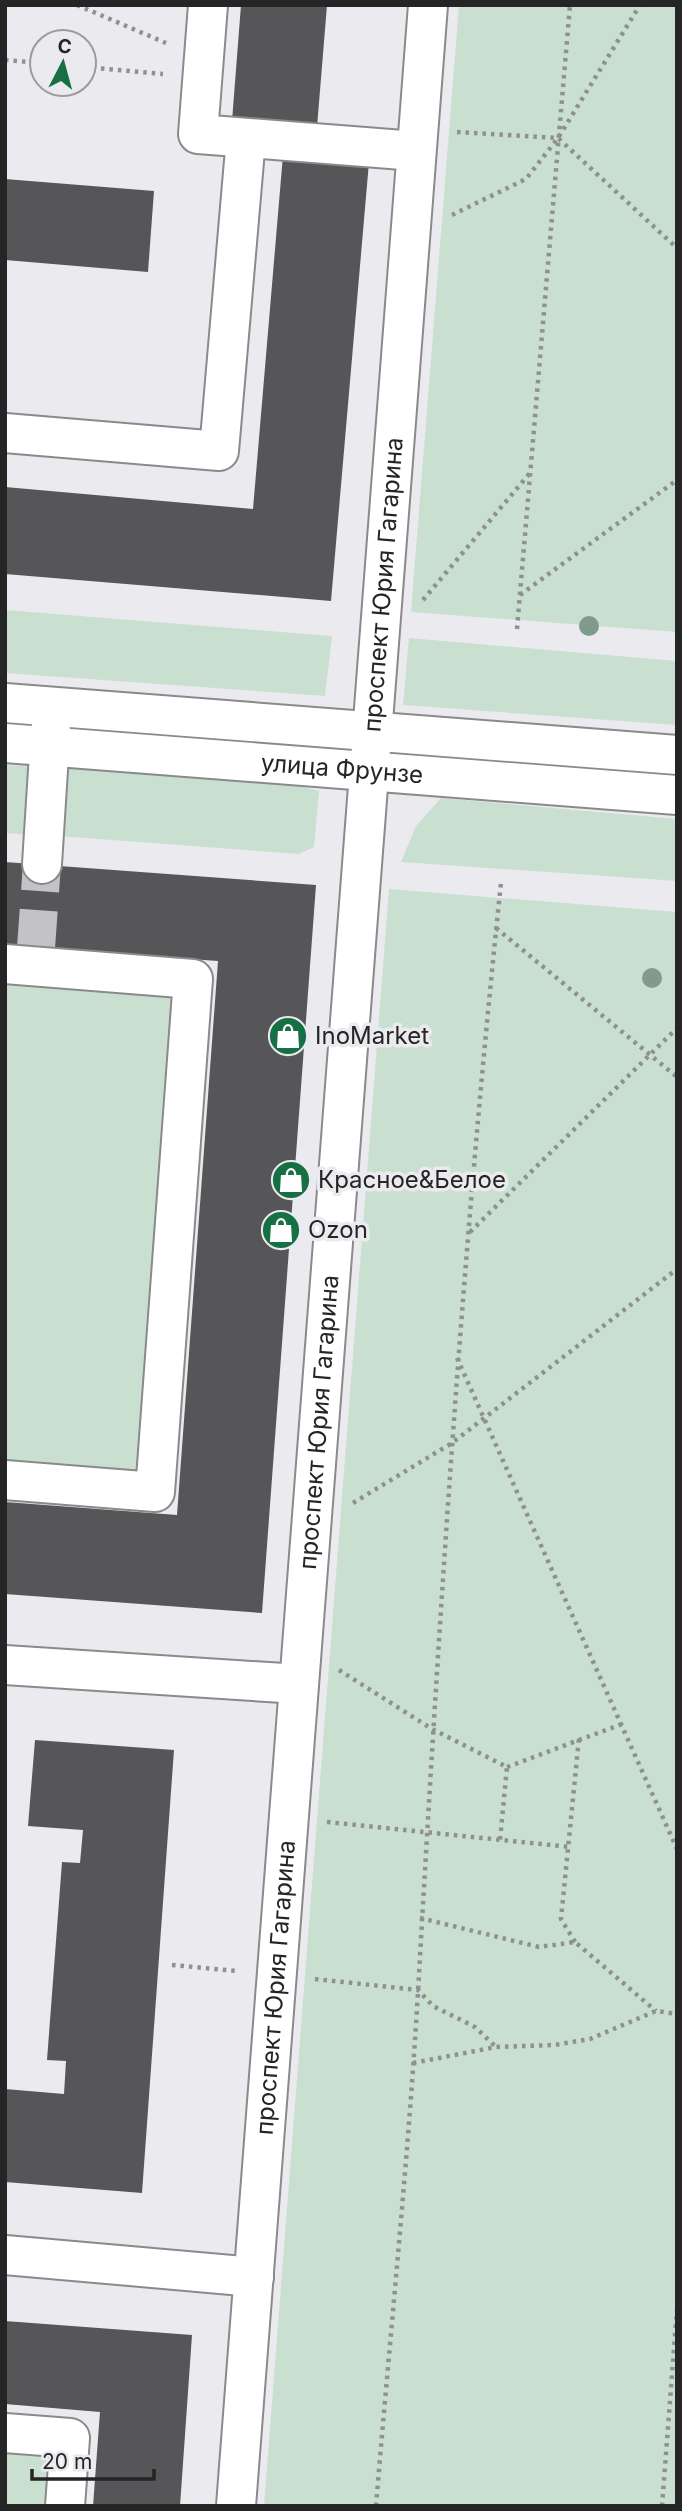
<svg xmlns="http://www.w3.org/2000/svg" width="682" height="2511" viewBox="0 0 682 2511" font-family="Inter,sans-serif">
<rect width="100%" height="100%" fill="#ebebef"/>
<!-- green -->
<g fill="#c9e0d0">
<path d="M459,5H677V632L411,612Z"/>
<path d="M5,610L332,636L325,696L5,673Z"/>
<path d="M409,638L677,661V725L403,705Z"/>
<path d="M5,765L35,767L29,835L5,833Z"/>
<path d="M62,768L301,786L319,791L314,847L299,854L58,836Z"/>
<path d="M441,798L677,819V881L401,862L416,826Z"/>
<path d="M389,889L677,912V2506H264Z"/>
<path d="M5,978L177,991L139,1473L5,1464Z"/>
<path d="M5,2444L59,2447L54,2506H5Z"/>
</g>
<!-- building -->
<g fill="#565658">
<path d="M241,5H327L317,127L232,121Z"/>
<path d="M283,155L369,162L331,601L5,574V487L253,509Z"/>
<path d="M5,179L154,191L148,272L5,260Z"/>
<path d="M5,862L316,885L262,1613L5,1594V1502L177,1515L218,961L5,946Z"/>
<path d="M35,1740L174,1750L142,2193L5,2182V2089L64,2094L66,2061L47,2060L62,1862L80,1863L83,1830L28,1826Z"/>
<path d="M5,2321L192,2335L180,2506H93L100,2412L5,2404Z"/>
</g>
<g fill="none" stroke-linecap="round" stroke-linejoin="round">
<!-- minor-tunnel -->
<path stroke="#c3c3c7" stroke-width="38" stroke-dasharray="38 19" stroke-linecap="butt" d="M36,948L42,864"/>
<!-- minor casing -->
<g stroke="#8a8a8d" stroke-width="42">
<g id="minor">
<path d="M208,5L198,134L416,151"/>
<path d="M5,433L219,451L246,138"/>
<path d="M5,703L677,755"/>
<path id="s1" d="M5,743L677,795"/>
<path d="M42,864L51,723"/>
<path d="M5,964L193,979L155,1492L5,1480"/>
<path d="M5,1665L299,1684"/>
<path d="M5,2255L254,2277"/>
<path d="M5,2433L70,2438L65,2506"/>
<path id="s2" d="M236,2506L428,5"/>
</g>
</g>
<!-- path -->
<g stroke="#909093" stroke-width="4.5" stroke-dasharray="3.5 5" stroke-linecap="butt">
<path d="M77,5L166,43"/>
<path d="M5,60L42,63"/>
<path d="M84,67L163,74"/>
<path d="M457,132L558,138L677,248"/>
<path d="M452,215L526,179L558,138L640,5"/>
<path d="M520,595L677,480"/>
<path d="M423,600L530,473"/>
<path d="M517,629L570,5"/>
<path d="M496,928L677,1077"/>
<path d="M470,1232L677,1028"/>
<path d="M457,1358L677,1849"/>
<path d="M353,1503L452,1443L677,1269"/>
<path d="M339,1670L432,1729L507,1767L500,1840"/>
<path d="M507,1767L622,1724"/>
<path d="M327,1822L570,1847"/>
<path d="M420,1918L539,1947L575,1942L656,2011"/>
<path d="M575,1942L561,1919L579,1738"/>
<path d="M172,1965L237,1971"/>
<path d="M315,1979L418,1990L433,2006L475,2027L496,2047"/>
<path d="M413,2063L496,2047L554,2045L590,2039L656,2011L677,2014"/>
<path d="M376,2506C390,2335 408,2163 418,1992C439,1622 462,1252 501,883"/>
<path d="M662,2506L677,2309"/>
</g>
<!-- minor -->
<use href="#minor" stroke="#fff" stroke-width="38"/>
</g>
<!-- trees -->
<g fill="#809b8d">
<circle cx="589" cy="626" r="10"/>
<circle cx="652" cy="978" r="10"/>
</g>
<!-- icons -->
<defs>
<g id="shop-disc" transform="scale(2.0125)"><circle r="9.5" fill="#177044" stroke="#ebebef"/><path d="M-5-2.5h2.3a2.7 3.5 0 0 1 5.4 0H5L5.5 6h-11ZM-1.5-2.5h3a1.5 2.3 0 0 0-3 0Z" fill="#fff"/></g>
</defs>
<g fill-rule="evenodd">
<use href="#shop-disc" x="288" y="1036"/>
<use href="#shop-disc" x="291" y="1180"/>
<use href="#shop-disc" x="281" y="1230"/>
</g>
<g text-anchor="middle" stroke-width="7" stroke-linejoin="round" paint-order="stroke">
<!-- street labels -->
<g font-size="24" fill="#252526" stroke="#ebebef">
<text dy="8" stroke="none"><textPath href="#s2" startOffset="1927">проспект Юрия Гагарина</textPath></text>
<text dy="8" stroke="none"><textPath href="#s1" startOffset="338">улица Фрунзе</textPath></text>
<text dy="8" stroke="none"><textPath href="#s2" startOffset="1087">проспект Юрия Гагарина</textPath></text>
<text dy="8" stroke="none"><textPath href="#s2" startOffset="520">проспект Юрия Гагарина</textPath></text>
</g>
<!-- poi labels -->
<g font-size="24" fill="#252526" stroke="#ebebef" text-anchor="start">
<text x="315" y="1044">InoMarket</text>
<text x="318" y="1188">Красное&amp;Белое</text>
<text x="308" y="1238">Ozon</text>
</g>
</g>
<!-- border -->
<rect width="682" height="2511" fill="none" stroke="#252526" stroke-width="14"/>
<!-- north arrow -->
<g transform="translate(63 63) rotate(6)"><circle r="33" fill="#ebebef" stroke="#9c9c9f" stroke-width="2"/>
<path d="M0-5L12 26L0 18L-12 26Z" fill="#177044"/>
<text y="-10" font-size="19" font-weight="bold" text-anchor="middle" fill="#252526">С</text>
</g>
<!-- scale -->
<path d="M32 2469v10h122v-10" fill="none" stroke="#252526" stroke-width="3.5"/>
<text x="42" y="2469" font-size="21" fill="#252526" stroke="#ebebef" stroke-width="5" paint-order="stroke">20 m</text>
</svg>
